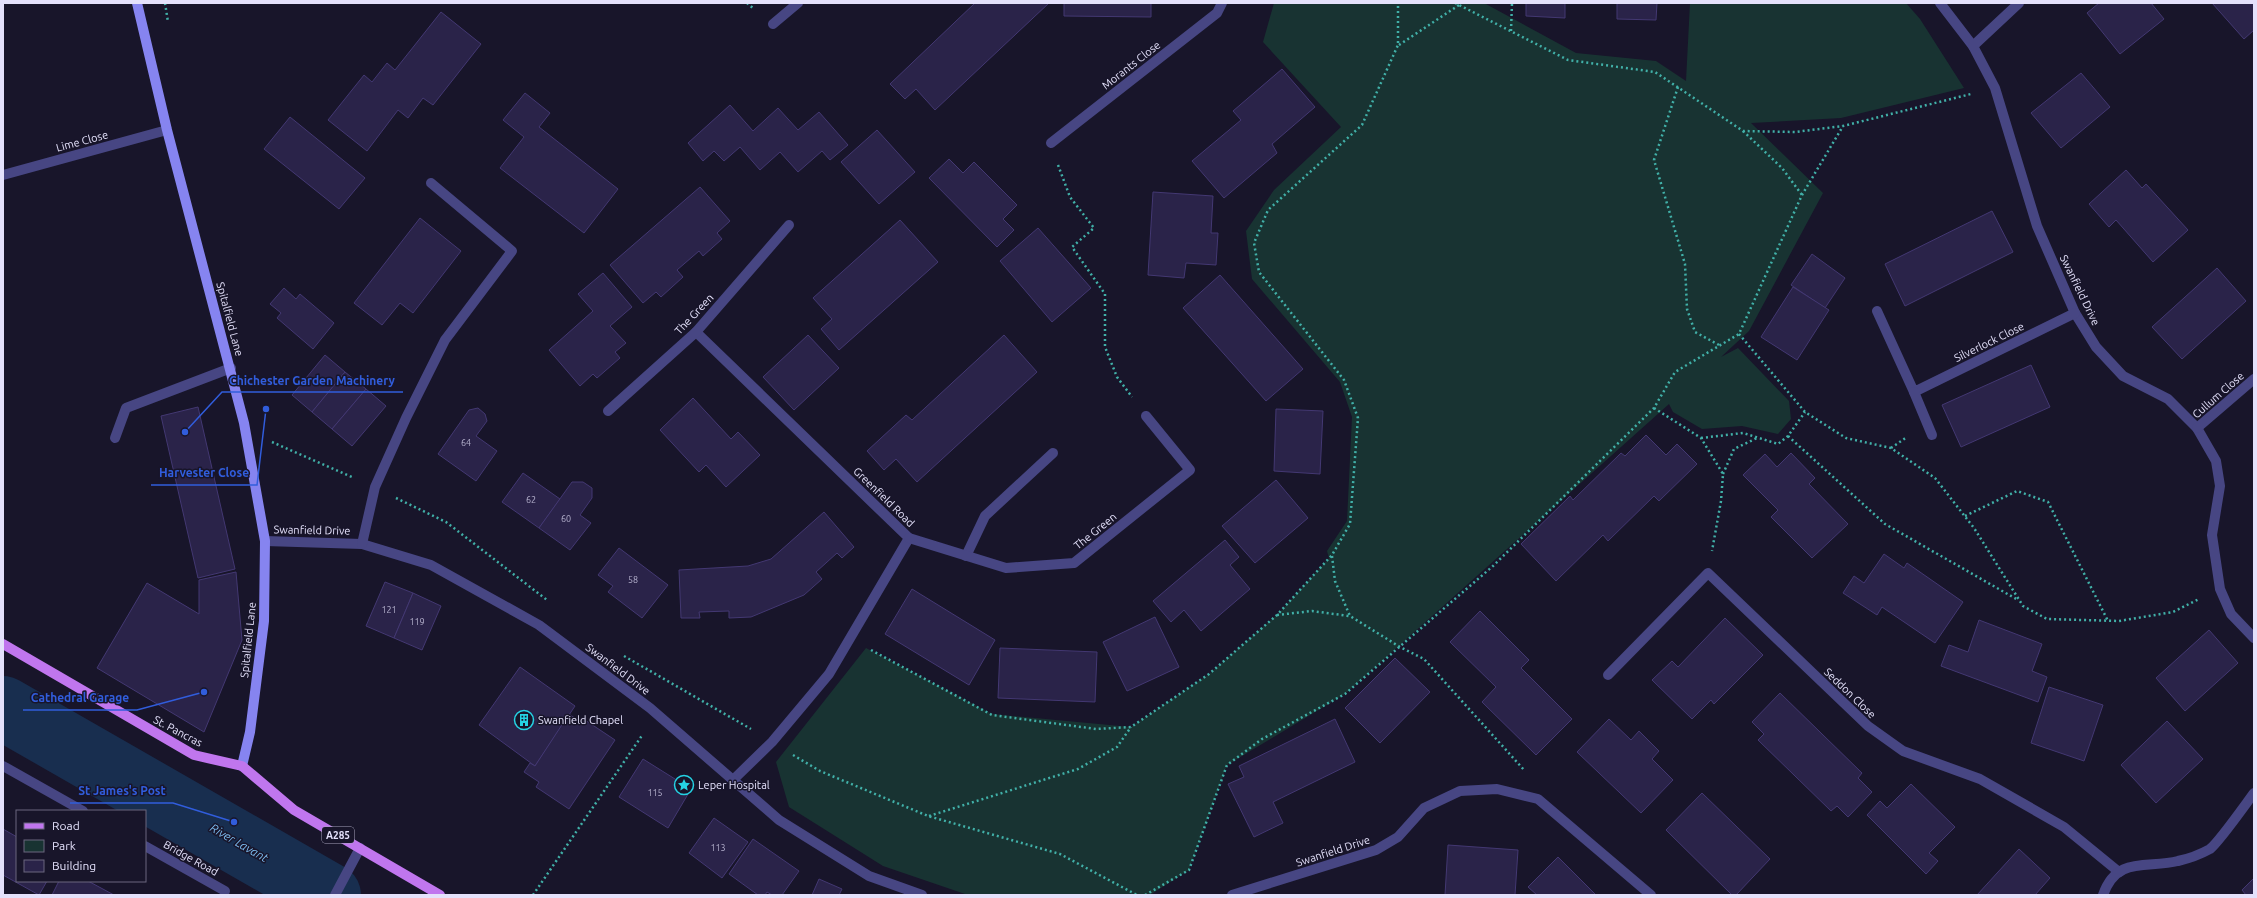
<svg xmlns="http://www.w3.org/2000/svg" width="2257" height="898" viewBox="0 0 2257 898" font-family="Ubuntu,sans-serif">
<rect width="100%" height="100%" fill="#18152a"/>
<!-- green -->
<path fill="#183332" d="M1274,3H1484L1576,53L1656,61L1686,81L1690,3H1906L1920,19L1964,88L1841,118L1751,123L1823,193L1749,331L1721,357L1738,348L1789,401L1791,419L1778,434L1742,426L1702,429L1673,412L1669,404L1345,694L1227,765L1189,870L1150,895H981L965,894L883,866L789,807L776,762L866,648L992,714L1131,727L1209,674L1279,613L1329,558L1327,551L1347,521L1352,417L1340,382L1252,279L1246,231L1274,190L1341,127L1263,42Z"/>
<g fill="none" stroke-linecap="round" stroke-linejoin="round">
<!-- river -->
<path stroke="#182e4f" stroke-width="64" d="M3,708L329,895"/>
</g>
<!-- building -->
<g fill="#2a2349" stroke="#433872">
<path d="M975,3H1049L935,110L916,89L905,99L890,84Z"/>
<path d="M1064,3H1151V17L1064,16Z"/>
<path d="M1526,3H1565V18L1526,16Z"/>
<path d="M1617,3H1657L1656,20L1617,19Z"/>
<path d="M2099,3H2151L2164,19L2120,54L2087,13Z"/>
<path d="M2212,3H2254V30L2244,39Z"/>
<path d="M441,12L481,44L433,105L423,98L408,118L398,110L367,151L328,120L364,75L372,82L387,63L395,70Z"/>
<path d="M1282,69L1315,107L1272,144L1277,153L1224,198L1192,161L1241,120L1233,111Z"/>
<path d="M2081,73L2110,107L2061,148L2031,113Z"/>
<path d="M525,93L550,113L539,127L618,189L584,233L500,168L524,137L503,120Z"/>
<path d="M730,105L753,131L778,108L798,130L819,112L848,145L830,160L822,151L798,172L780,152L760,170L740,147L724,161L714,151L703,161L688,143Z"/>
<path d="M290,117L365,178L339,209L264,149Z"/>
<path d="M877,130L915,172L879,204L841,162Z"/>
<path d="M949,159L963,173L974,162L1017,205L1003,219L1014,230L997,247L929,178Z"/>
<path d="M2126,170L2142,188L2146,184L2188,230L2153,262L2116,220L2109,227L2089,204Z"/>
<path d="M700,187L730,221L717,233L722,239L703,256L699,251L677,270L683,277L661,297L656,292L643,303L610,265Z"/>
<path d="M1153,192L1213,196L1211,233H1218L1216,265L1186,263L1184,278L1148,275Z"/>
<path d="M1992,211L2013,252L1905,306L1885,264Z"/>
<path d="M420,218L461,251L413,313L400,303L382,325L354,303Z"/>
<path d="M900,220L938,262L839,350L821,329L832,319L813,298Z"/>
<path d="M1038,228L1091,288L1052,322L1000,261Z"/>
<path d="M1812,254L1845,278L1825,308L1791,285Z"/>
<path d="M2217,268L2246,301L2182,359L2152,327Z"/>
<path d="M603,273L632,307L610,326L626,343L615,352L620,358L597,378L593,374L580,386L549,350L593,311L578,294Z"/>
<path d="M1220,275L1303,369L1266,401L1183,308Z"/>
<path d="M1793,287L1829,310L1797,360L1761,337Z"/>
<path d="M284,288L296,299L300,294L334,323L313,349L277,318L281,313L270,304Z"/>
<path d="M808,335L839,368L794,410L763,377Z"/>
<path d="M1004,335L1037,372L917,482L896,459L884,470L867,451L906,415L912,420Z"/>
<path d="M325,355L345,372L312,412L292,395Z"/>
<path d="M2031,365L2050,407L1961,447L1942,405Z"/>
<path d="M345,372L366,389L332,429L312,412Z"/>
<path d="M366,389L386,406L352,446L332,429Z"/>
<path d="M693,398L731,439L738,432L760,455L726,487L706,465L699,472L660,430Z"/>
<path d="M198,407L235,569L198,578L161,416Z"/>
<path d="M478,408L485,414L487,421L476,436L497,451L476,481L438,454L469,410Z"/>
<path d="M1276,409L1323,411L1320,474L1274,471Z"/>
<path d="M1646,435L1666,455L1677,444L1697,464L1659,501L1654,496L1608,541L1603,535L1556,581L1521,544L1570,496L1573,500L1621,453L1625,456Z"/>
<path d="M1791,453L1815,478L1809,484L1848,524L1812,558L1771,517L1778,510L1743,475L1765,454L1777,467Z"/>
<path d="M523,473L560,499L539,528L502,502Z"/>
<path d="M1276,480L1308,518L1255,563L1222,526Z"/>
<path d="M572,482H583L592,488V498L580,515L591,523L570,550L539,528Z"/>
<path d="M824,512L854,547L842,558L837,553L816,572L822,579L804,595L751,617L729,618V611L699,612L700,618H681L679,570L748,566L771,559Z"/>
<path d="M1225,540L1239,557L1230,565L1250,589L1201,631L1184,610L1171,622L1153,601Z"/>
<path d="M619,548L668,585L642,618L608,592L613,586L598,575Z"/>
<path d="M1884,554L1904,568L1907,563L1963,602L1935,643L1882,607L1877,615L1843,593L1854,576L1864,583Z"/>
<path d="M236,572L242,640L204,732L97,668L147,583L199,614V580Z"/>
<path d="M385,582L413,593L394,638L366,626Z"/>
<path d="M912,589L995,640L969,685L885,634Z"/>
<path d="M413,593L441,606L422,650L394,638Z"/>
<path d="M1480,611L1529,660L1521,668L1572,719L1536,755L1482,702L1496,687L1450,642Z"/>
<path d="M1155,617L1179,667L1127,691L1103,642Z"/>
<path d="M1725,618L1763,655L1714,704L1711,700L1692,719L1652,680L1672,661L1678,667Z"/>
<path d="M1979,620L2042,644L2032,671L2047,677L2038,702L1941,666L1949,645L1968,652Z"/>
<path d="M2209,630L2238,663L2185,711L2156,678Z"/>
<path d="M1000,648L1097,652L1095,702L998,698Z"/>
<path d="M1395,658L1430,692L1380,743L1345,708Z"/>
<path d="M520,667L575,706L535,766L479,725Z"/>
<path d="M2049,687L2103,705L2084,761L2031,743Z"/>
<path d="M1780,693L1862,773L1858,778L1872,792L1848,817L1837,806L1831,811L1758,740L1764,734L1752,722Z"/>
<path d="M569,714L582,723L585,720L615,740L569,809L536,787L539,782L524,772L530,763L535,766Z"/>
<path d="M1335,719L1355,762L1273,802L1283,823L1254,837L1228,784L1244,777L1239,766Z"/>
<path d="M1609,719L1631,740L1639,731L1659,751L1652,759L1673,780L1641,813L1577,752Z"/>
<path d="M2167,721L2203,759L2156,803L2121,765Z"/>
<path d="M643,759L691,789L668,828L619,797Z"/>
<path d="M1911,784L1955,827L1929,853L1938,861L1926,874L1867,815L1880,801L1887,808Z"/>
<path d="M1702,793L1770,859L1736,895H1732L1666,830Z"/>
<path d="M714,818L748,842L722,878L689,853Z"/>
<path d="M3,829L17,837V881H47L39,895L3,875Z"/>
<path d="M753,839L799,871L782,895H772L767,892L765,895H758L729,874Z"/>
<path d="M1448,845L1518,850L1515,895H1445Z"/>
<path d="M2019,849L2050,878L2035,895H1977Z"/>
<path d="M1558,857L1596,895H1537L1528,887Z"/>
<path d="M2254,878V895H2246L2242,890Z"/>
<path d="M819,879L842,889L839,895H812Z"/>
<path d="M59,881H88L114,895H52Z"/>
</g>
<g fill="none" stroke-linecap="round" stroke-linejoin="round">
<!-- path -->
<g stroke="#41b0a8" stroke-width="2.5" stroke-dasharray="2 3" stroke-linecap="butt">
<path d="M165,3L168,22"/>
<path d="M747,3L754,9"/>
<path d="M1455,3L1568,60L1655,72L1743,131L1795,132L1843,126L1971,94"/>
<path d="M1511,31L1512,3"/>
<path d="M1399,45L1459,5"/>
<path d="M1678,87L1654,160L1685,264L1687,309L1695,332L1719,345"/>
<path d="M1743,131L1782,168L1802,195"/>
<path d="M1058,165L1070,197L1094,228L1072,247L1105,294V347L1117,377L1132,397"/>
<path d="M1739,334L1805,412L1846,438L1891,448L1935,478L1974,528L2023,606L2047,619L2119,621L2173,612L2199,599"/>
<path d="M1654,408L1701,438L1723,474L1721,501L1712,551"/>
<path d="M1788,436L1885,524L2018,600"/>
<path d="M1701,438L1743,433L1778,444L1788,436L1805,412"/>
<path d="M272,442L354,478"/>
<path d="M1891,448L1907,437"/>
<path d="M1723,474L1734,449L1757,438"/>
<path d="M396,498L446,522L547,600"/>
<path d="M1965,516L2017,491L2048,502L2108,621"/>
<path d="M1332,556L1335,581L1350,616L1400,647L1424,659L1525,771"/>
<path d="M1277,615L1312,611L1349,616"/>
<path d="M871,650L992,715L1096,729L1131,727L1209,674L1277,615L1332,555L1350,524L1358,418L1344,380L1259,272L1254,243L1268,210L1362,125L1398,45V3"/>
<path d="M624,656L751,729"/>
<path d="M793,755L820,771L928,816L1060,854L1137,895"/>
<path d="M929,816L1078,769L1117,747L1131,727"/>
<path d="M533,895L643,734"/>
<path d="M1145,895L1189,870L1227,765L1262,739L1345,694L1493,566L1654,408L1675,372L1739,334L1802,195L1843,126"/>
</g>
<!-- service -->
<g stroke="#474683" stroke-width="10">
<path d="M115,438L126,408L231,368"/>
<path d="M966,556L985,516L1053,453"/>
<path d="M335,895L360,848"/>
</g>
<!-- minor -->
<g stroke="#474683" stroke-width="10">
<path d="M1940,3L1973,46L1995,88L2037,226L2075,313L2096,347L2123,376L2168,399L2197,428L2216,461L2220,486L2212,535L2220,589L2231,614L2254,638"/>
<path d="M773,24L798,3"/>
<path d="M1973,46L2019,3"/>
<path d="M1051,143L1217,13L1222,3"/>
<path d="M3,175L167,130"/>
<path d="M1877,311L1914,392L2075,313"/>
<path d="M696,332L909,538L829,674L772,742L734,779"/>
<path d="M1914,392L1932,435"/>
<path d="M608,411L696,332L789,225"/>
<path d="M2197,428L2254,379"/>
<path d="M909,538L1006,568L1074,563L1190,470L1146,416"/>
<path d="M265,541L362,544L431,565L539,625L650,708L779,820L869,876L922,895"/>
<path d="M362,544L375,487L406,418L445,340L512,251L431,183"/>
<path d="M1608,675L1708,573L1868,726L1903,751L1980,779L2064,827L2119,872"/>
<path d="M3,766L83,811"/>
<path d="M145,846L225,891"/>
<path d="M1232,895L1376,850L1398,837L1424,808L1460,791L1497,789L1538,799L1651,895"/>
<path d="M2103,895C2117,855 2148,869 2178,861C2187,859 2201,854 2210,849C2219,842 2245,805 2254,793"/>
</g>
<!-- secondary -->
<path stroke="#8684f0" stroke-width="10" d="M137,3L167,130L244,423L265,541L264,621L250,732L242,766"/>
<!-- primary -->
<path stroke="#c076ee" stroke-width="10" d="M3,644L194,755L242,766L294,810L440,895"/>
</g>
<!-- icons -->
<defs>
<g id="building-ring" transform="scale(1)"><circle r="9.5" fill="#18152a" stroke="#25d3e4" stroke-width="1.5"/><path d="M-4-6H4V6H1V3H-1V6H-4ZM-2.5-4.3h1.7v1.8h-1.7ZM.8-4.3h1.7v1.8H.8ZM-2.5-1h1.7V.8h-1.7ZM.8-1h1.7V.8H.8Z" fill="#25d3e4"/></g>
<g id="sight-ring" transform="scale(1)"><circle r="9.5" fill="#18152a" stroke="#25d3e4" stroke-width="1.5"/><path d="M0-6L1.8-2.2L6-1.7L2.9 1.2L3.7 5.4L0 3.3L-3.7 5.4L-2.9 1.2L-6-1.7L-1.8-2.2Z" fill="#25d3e4"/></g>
</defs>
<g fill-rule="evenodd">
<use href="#building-ring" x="524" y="720"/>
<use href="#sight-ring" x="684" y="785"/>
</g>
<g text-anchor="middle" stroke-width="3" stroke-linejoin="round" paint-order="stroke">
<!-- number labels -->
<g font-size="9" fill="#b6b2ce">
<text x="466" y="446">64</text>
<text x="531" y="503">62</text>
<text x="566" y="522">60</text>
<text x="633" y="583">58</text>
<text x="389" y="613">121</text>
<text x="417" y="625">119</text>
<text x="655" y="796">115</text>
<text x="718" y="851">113</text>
</g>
<!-- shield labels -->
<rect fill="#18152a" stroke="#a7a4bc" stroke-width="1" x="322" y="827" width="32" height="16" rx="3"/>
<g font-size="10" font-weight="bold" fill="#e4e1fb">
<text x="338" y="839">A285</text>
</g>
<!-- street labels -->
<g font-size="11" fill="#e4e1fb" stroke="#18152a">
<text transform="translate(1131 65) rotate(-38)" y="4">Morants Close</text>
<text transform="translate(82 141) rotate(-15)" y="4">Lime Close</text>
<text transform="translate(2080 290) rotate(64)" y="4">Swanfield Drive</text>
<text transform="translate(694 314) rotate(-47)" y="4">The Green</text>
<text transform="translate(230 319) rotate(75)" y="4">Spitalfield Lane</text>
<text transform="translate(1989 342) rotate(-26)" y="4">Silverlock Close</text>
<text transform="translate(2218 395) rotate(-41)" y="4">Cullum Close</text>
<text transform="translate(884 497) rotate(44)" y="4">Greenfield Road</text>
<text transform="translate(312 530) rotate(1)" y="4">Swanfield Drive</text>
<text transform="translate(1095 531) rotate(-39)" y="4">The Green</text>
<text transform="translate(248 640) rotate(-84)" y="4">Spitalfield Lane</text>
<text transform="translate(618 669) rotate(37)" y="4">Swanfield Drive</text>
<text transform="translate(1850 693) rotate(44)" y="4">Seddon Close</text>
<text transform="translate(178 731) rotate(28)" y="4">St. Pancras</text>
<text transform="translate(1333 851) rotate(-18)" y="4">Swanfield Drive</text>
<text transform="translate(191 858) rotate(29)" y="4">Bridge Road</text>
</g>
<!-- poi labels -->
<g font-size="11" fill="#e4e1fb" stroke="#18152a" text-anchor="start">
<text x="538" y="724">Swanfield Chapel</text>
<text x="698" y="789">Leper Hospital</text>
</g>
<!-- water labels -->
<g font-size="12" font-style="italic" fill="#7cbbef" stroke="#18152a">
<text transform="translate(239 843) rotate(30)" y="4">River Lavant</text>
</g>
</g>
<!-- callouts -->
<path fill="none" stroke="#315ddc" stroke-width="1.5" d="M185 432L222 392H403M266 409L257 485H151M204 692L137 710H23M234 822L173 803H70"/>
<g fill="#315ddc" stroke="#18152a" stroke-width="1.5">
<circle cx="185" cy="432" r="4"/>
<circle cx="266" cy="409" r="4"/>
<circle cx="204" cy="692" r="4"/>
<circle cx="234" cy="822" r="4"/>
</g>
<g font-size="12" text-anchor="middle" font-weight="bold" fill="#315ddc" stroke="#18152a" stroke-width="3" stroke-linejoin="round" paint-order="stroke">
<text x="312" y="385">Chichester Garden Machinery</text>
<text x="204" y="477">Harvester Close</text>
<text x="80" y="702">Cathedral Garage</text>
<text x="122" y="795">St James's Post</text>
</g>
<!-- border -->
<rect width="2257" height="898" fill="none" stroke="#e4e1fb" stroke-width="8"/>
<!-- legend -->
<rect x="16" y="810" width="130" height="72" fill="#18152a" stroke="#6a677e"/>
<rect x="24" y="823" width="20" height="6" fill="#c076ee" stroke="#6a677e"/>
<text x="52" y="830" font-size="12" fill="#e4e1fb">Road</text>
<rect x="24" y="840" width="20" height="12" fill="#183332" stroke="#6a677e"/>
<text x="52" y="850" font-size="12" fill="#e4e1fb">Park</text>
<rect x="24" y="860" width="20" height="12" fill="#2a2349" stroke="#6a677e"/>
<text x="52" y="870" font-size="12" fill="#e4e1fb">Building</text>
</svg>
